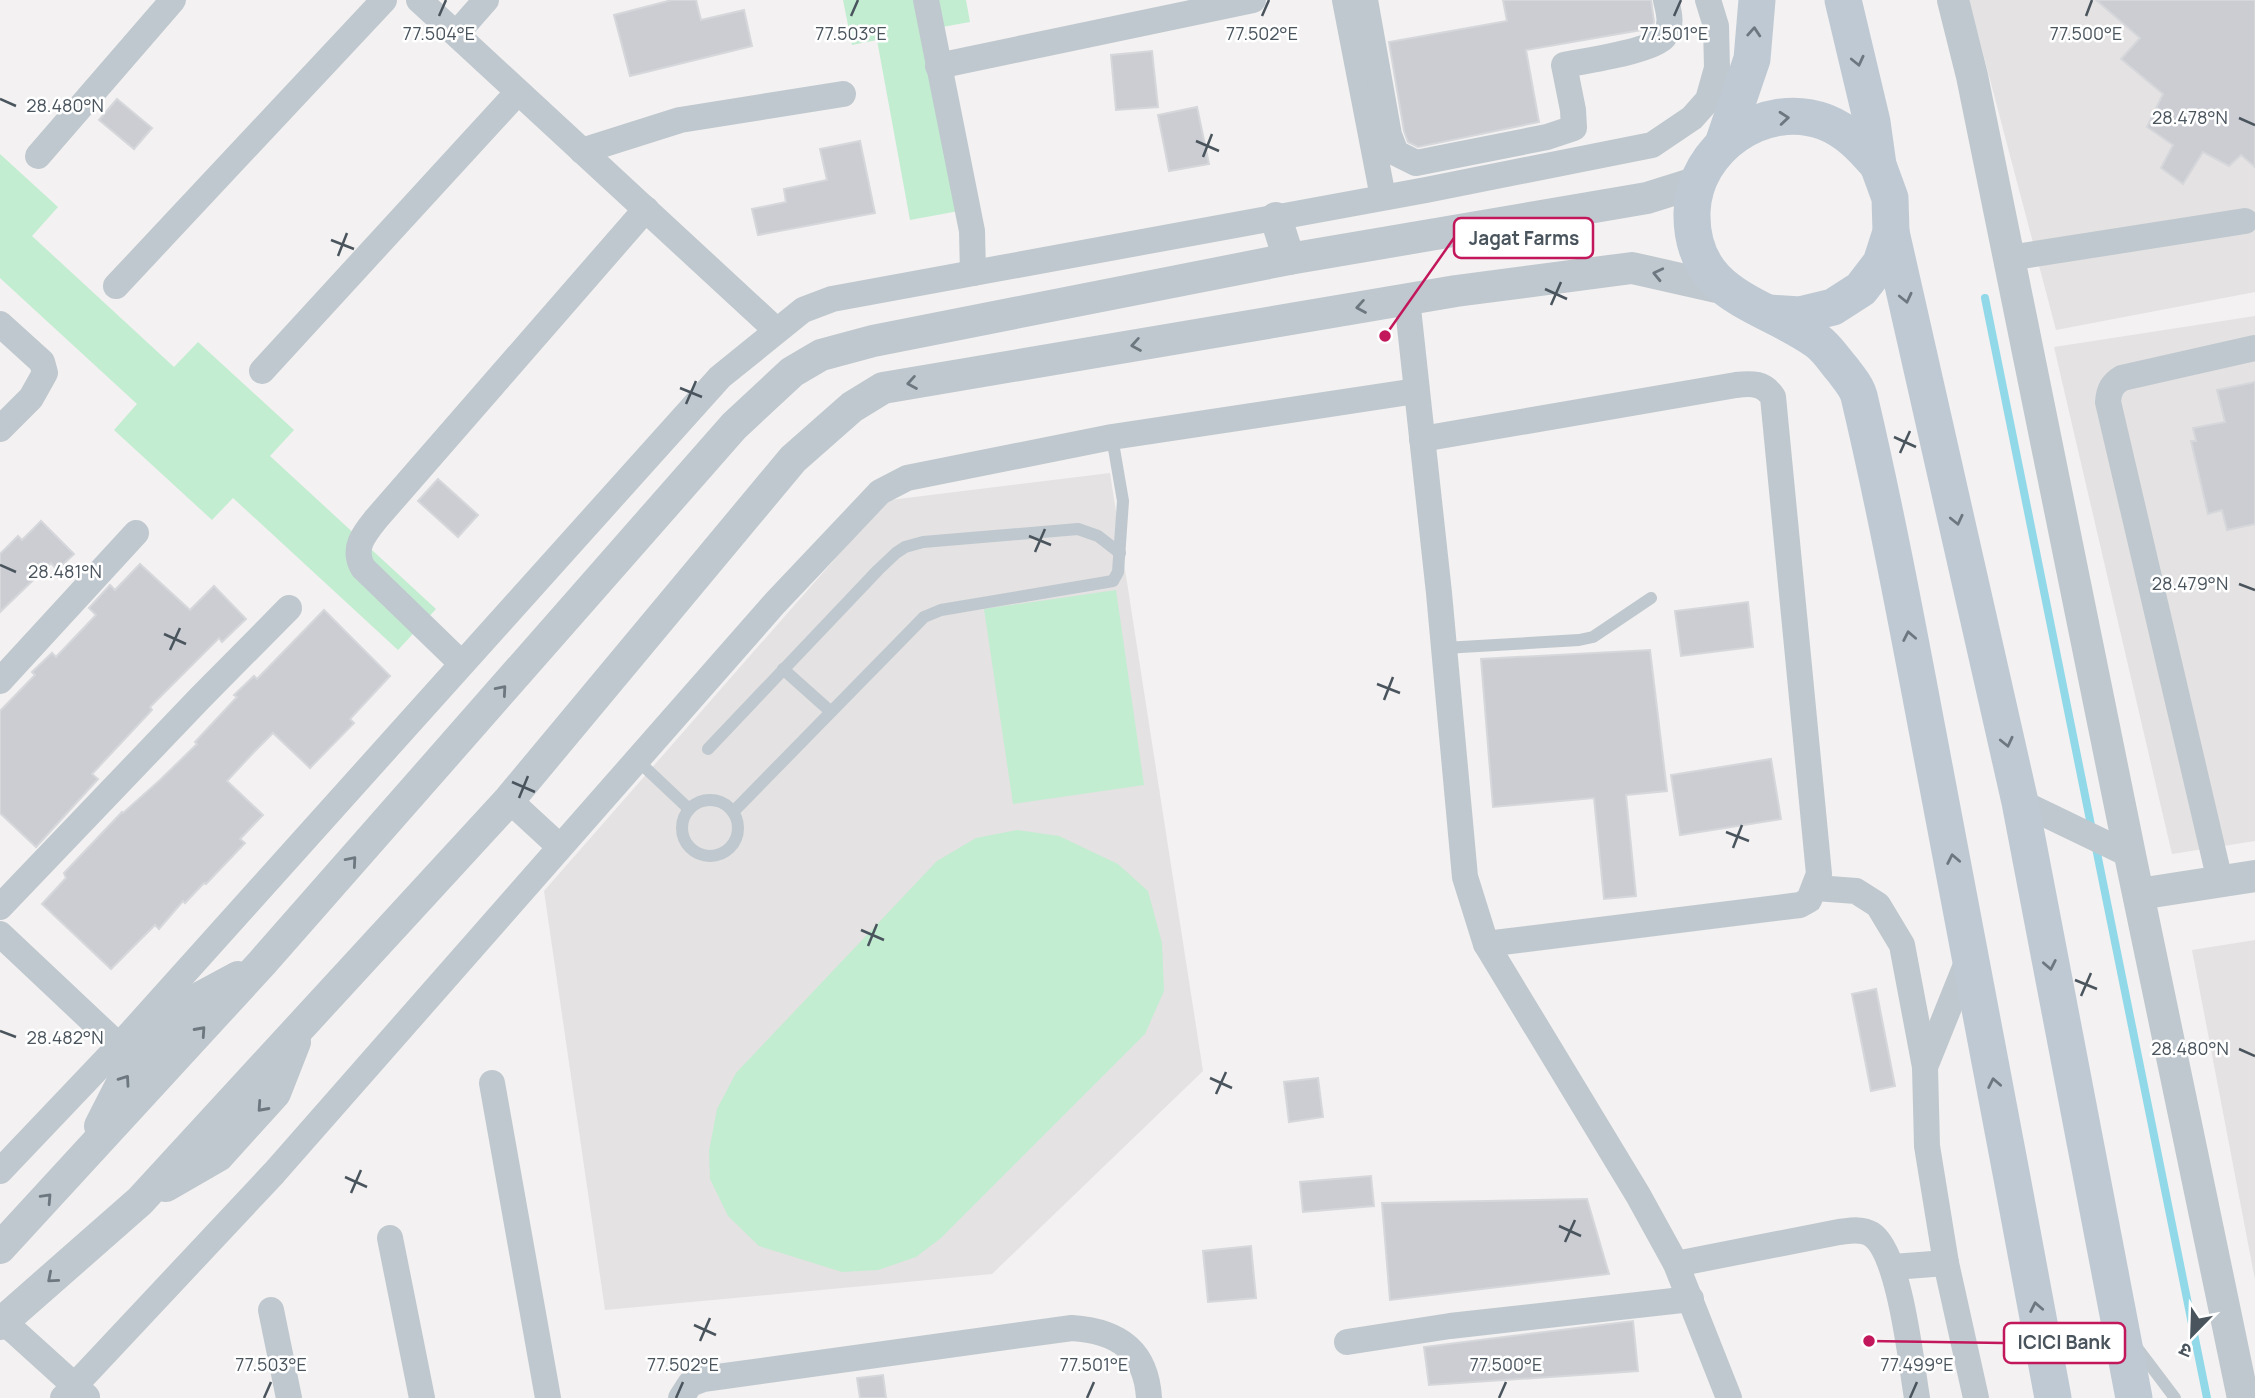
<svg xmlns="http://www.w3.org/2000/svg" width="2255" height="1398" viewBox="0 0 2255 1398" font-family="Manrope,'Noto Sans Devanagari',sans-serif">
<rect width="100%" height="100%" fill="#f3f1f1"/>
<!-- education -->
<g fill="#e4e2e2">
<path d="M1969,0H2255V292L2056,330Z"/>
<path d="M2255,316V841L2172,854L2054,347Z"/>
<path d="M1110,473L1203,1071L992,1274L605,1310L544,891L855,536L890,500Z"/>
<path d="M2255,940V1280L2192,950Z"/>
</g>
<!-- green -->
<g fill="#c2edd1">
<path d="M843,0H966L970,22L942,27L975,208L910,220L877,40L852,45Z"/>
<path d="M0,154L58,207L32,236L174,367L198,342L294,430L270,456L436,609L398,650L233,498L212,520L114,430L137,404L0,278Z"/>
<path d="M1116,590L1144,785L1013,804L984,609Z"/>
<path d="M1017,830L1059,836L1118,864L1148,891L1162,943L1164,991L1145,1034L941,1238L916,1257L878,1270L842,1272L759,1246L728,1216L710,1179L709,1151L717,1109L736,1073L937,861L976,838Z"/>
</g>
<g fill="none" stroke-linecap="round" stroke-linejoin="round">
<!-- stream -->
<g stroke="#91d9e8" stroke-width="8">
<path d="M1985,298L2092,830"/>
<path d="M2095,843L2207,1398"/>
</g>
</g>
<!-- building -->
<g fill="#cbcdd3" stroke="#d5d7db" stroke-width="2">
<path d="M672,0H696L701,20L744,10L752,46L630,76L614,15Z"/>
<path d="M1503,0H1651L1654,22L1652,26L1647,29L1526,50L1539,122L1418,147L1408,142L1404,131L1389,42L1507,21Z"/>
<path d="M2096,0H2255V167L2241,155L2229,166L2203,152L2183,184L2161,168L2173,145L2147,127L2163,94L2121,59L2140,38Z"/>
<path d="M1152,51L1158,107L1116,110L1111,55Z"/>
<path d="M117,99L152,128L134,149L99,120Z"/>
<path d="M1197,107L1209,164L1169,171L1158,115Z"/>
<path d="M860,141L875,213L758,235L752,209L786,202L784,189L827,180L820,149Z"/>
<path d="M2255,382V524L2227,530L2222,510L2208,514L2191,441H2196L2193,428L2225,422L2217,390Z"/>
<path d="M438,479L478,515L458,537L418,501Z"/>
<path d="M41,521L74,554L57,570L51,563L0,612V554L18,536L22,540Z"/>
<path d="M140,564L190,610L214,586L246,619L222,642L219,638L150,707L152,710L92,774L98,779L36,847L0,813V711L35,675L32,672L52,653L56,657L96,615L89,608L110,585L115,590Z"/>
<path d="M1748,602L1753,647L1681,656L1675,611Z"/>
<path d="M324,610L390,676L350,719L354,723L310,768L273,733L254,752L227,781L263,815L240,839L245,843L206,884L204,883L185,903L183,901L159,929L155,925L111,969L42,904L66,878L64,873L122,812L123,813L160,780L197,744L195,742L237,697L234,695L254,676L257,679Z"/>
<path d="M1650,650L1667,791L1626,795L1636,896L1604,899L1594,798L1493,807L1481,659Z"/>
<path d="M1771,759L1781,819L1680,835L1671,775Z"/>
<path d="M1876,989L1895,1086L1871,1091L1852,994Z"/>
<path d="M1318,1078L1323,1117L1289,1122L1284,1082Z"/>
<path d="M1371,1176L1374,1206L1303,1212L1300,1182Z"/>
<path d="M1587,1199L1609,1274L1390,1300L1382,1203Z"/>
<path d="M1251,1246L1256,1298L1208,1302L1203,1251Z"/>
<path d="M1633,1321L1638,1371L1429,1385L1424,1347Z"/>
<path d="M883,1375L886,1398H860L857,1378Z"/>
</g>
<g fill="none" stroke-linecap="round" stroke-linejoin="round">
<!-- service -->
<g stroke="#bfc8ce" stroke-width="12">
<path d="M1444,648L1579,640L1593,637L1651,598"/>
<path d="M783,669L830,711"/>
<path d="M708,749L878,570L896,553L905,547L923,542L1078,529L1098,536L1120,553"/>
<path d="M637,760L689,809"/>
<circle cx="710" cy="828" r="28"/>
<path d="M733,812L924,617L941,610L1113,581L1118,572L1123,501L1112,437"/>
<path d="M2135,1345L2175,1398"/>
</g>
<!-- minor -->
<g stroke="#bfc8ce" stroke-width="26">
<path d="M419,0L776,330"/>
<path d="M926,0L972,231L973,273"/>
<path d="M1345,0L1383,197"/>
<path d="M1365,0L1389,135L1396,153L1416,163L1547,137L1574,128L1573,110L1564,65C1584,61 1653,51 1664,37C1673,25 1669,13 1666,0"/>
<path d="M457,33L486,0"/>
<path d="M938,66L1253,0"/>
<path d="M582,151L680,120L843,94"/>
<path d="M38,156L173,0"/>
<path d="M2009,258L2245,221"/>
<path d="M116,286L384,0"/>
<path d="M1407,299L1439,593L1465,877L1486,944L1638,1195L1676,1264L1729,1398"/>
<path d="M0,324L42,362L45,373L31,398L0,429"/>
<path d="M262,371L518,92"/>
<path d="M1422,439L1736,385C1752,383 1764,383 1773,397L1819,874L1809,900L1800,905L1486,944"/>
<path d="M461,663L363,568C352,549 363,535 376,519L646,209"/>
<path d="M0,681L136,533"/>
<path d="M509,800L560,847"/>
<path d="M2020,802L2130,855"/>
<path d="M2220,881L2108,402C2109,390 2112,384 2122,378L2255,348"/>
<path d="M1816,888L1856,891L1878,905L1902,945L1925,1067"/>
<path d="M0,907L200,698L289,608"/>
<path d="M0,934L119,1046"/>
<path d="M1970,955L1925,1067L1927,1146L1946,1263L1976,1398"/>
<path d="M492,1083L548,1398"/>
<path d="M0,1171L119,1046L720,377L803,310L832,299L1426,190L1652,145L1692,118L1708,100L1717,68L1716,26L1708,0"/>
<path d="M390,1238L422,1398"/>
<path d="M1676,1264L1839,1232C1849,1231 1861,1228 1871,1234C1900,1252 1911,1363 1917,1398"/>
<path d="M1893,1267L1946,1263"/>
<path d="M271,1310L289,1398"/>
<path d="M3,1321L87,1397"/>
<path d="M1347,1342L1450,1326L1691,1299"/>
<path d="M63,1398L274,1173L775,603L880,492L907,478L1112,437L1416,391"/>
<path d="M681,1398L690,1384L703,1379L1072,1328C1117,1331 1146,1349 1149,1398"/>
</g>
<!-- tertiary -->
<g stroke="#bfc8ce" stroke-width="32">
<path d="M1953,0L1972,76L2130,855L2243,1398"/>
<path d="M1276,218L1289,259"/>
<path d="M2139,894L2255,876"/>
<path d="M100,1126L124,1079L199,998L238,977"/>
<path d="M166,1186L218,1156L275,1093L295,1042"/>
<path d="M0,1248L262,963L734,426L792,372L821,355L873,341L1289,259L1647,198L1698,182"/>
<path d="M0,1324L140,1201L509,800L793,459L852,407L883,388L1456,291L1632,268L1725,289"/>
</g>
<!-- secondary -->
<g stroke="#bfc9d3" stroke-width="37">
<path d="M1723,144L1752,59L1757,0"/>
<path d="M1878,165C1862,147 1848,131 1825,122C1764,99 1694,148 1692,212C1690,297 1764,303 1817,341C1827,348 1835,361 1843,370C1849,379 1856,385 1859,396C1885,506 1906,618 1927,729C1971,952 2011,1175 2053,1398"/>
<path d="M1891,232L2020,802L2134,1398"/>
<path d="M1769,313L1800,315L1833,307L1861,289L1881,263L1891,232L1890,198L1878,165L1872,122L1843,0"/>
</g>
</g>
<!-- one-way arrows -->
<defs><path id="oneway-chevron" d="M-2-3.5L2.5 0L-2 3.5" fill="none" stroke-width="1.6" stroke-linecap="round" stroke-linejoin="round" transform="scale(1.75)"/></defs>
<g stroke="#6c7780">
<use href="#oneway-chevron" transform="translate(1754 32) rotate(-86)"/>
<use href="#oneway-chevron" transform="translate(1858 61) rotate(77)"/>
<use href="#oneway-chevron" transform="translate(1784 118) rotate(-5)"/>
<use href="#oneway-chevron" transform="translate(1906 298) rotate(77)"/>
<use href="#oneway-chevron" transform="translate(1957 520) rotate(77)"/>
<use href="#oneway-chevron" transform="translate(1909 636) rotate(-101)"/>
<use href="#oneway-chevron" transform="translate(2007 742) rotate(77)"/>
<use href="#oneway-chevron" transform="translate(1953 859) rotate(-101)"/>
<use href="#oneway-chevron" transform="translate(2050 965) rotate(79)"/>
<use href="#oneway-chevron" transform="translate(1994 1083) rotate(-101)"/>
<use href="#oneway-chevron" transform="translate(2036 1307) rotate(-101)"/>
</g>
<g stroke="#6c777f">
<use href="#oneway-chevron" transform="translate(1658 274) rotate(-167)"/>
<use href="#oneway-chevron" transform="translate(1361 307) rotate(170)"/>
<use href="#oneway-chevron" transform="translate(1136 345) rotate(170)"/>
<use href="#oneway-chevron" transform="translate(912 383) rotate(170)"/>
<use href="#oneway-chevron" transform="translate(502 690) rotate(-49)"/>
<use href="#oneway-chevron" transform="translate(352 861) rotate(-49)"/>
<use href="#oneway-chevron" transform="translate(201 1031) rotate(-48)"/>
<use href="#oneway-chevron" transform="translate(125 1080) rotate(-55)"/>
<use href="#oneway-chevron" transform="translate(262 1107) rotate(132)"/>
<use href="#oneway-chevron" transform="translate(47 1198) rotate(-47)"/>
<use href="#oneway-chevron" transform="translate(52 1278) rotate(139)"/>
</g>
<!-- ticks -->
<path fill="none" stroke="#49545d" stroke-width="2.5" d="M439,16L446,0M851,16L858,0M1262,16L1269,0M1674,16L1681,0M2086,16L2092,0M0,99L16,106M2239,118L2255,125M1196,141L1219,151M1203,157L1212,134M331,240L354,249M338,256L347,233M1545,289L1567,299M1551,305L1561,282M680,388L702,397M686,404L696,381M1894,437L1916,447M1900,453L1910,431M1029,536L1051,545M1035,552L1045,529M0,565L16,572M2239,584L2255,590M164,634L186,644M170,650L180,628M1377,684L1400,693M1384,700L1393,677M512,782L535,792M519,798L528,776M1726,832L1749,841M1733,848L1742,825M861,930L884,940M868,946L877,924M2075,980L2097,989M2081,996L2091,973M0,1031L16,1037M2239,1049L2255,1056M1210,1078L1232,1088M1216,1094L1226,1072M345,1177L367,1187M351,1193L361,1170M1559,1226L1581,1236M1565,1242L1575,1220M694,1325L716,1335M700,1341L710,1318M264,1398L271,1382M676,1398L683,1382M1087,1398L1094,1382M1499,1398L1506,1382M1910,1398L1917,1382"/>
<g font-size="18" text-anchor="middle" fill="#49545d" stroke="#fff" stroke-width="5" stroke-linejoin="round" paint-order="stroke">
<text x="851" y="40">77.503°E</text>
<text x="1262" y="40">77.502°E</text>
<text x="1674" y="40">77.501°E</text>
<text x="2086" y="40">77.500°E</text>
<text x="439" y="40">77.504°E</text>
<text x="65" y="112">28.480°N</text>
<text x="2190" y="124">28.478°N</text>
<text x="65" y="578">28.481°N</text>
<text x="2190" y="590">28.479°N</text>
<text x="65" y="1044">28.482°N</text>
<text x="2190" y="1055">28.480°N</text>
<text x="271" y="1371">77.503°E</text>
<text x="683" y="1371">77.502°E</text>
<text x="1094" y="1371">77.501°E</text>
<text x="1506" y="1371">77.500°E</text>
<text x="1917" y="1371">77.499°E</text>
</g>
<!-- callouts -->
<path fill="none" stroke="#c2185b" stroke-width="2.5" d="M1385 336L1454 238M1869 1341L2004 1343"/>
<g fill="#c2185b" stroke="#fff" stroke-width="2.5">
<circle cx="1385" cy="336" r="7"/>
<circle cx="1869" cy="1341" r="7"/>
</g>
<g fill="#fff" stroke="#c2185b" stroke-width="2.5">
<rect x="1454" y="218" width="139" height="40" rx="7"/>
<rect x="2004" y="1323" width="121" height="40" rx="7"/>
</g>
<g font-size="19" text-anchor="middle" font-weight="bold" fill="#49545d">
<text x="1524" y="245">Jagat Farms</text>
<text x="2064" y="1349">ICICI Bank</text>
</g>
<!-- north arrow -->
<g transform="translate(2192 1335) rotate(203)" stroke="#ffffff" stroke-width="5" paint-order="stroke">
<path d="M0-5L12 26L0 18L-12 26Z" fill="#49545d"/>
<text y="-10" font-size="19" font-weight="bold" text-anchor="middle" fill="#49545d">उ</text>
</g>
</svg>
